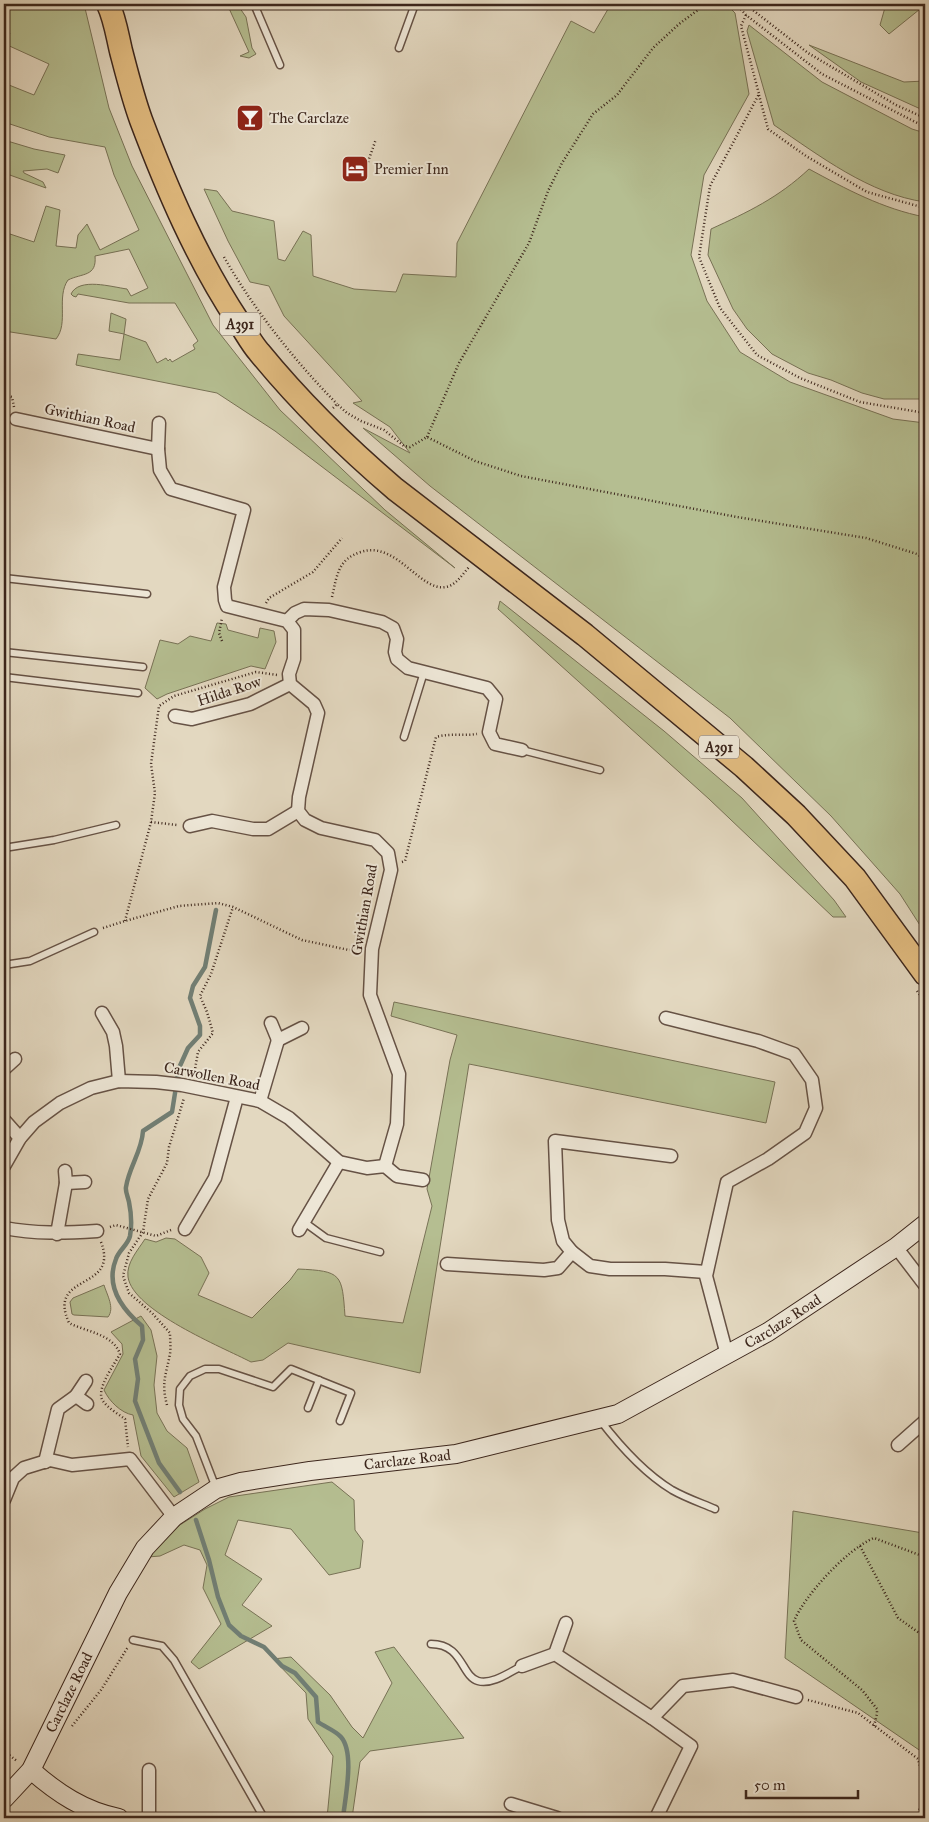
<svg xmlns="http://www.w3.org/2000/svg" width="929" height="1822" viewBox="0 0 929 1822" font-family="'IM FELL Great Primer',serif">
<rect width="100%" height="100%" fill="#e3d8c0"/>
<filter id="stains"><feTurbulence type="fractalNoise" baseFrequency=".004" numOctaves="4"/><feColorMatrix values="0 0 0 0 .2 0 0 0 0 .09 0 0 0 0 .02 0 0 0 .5 -.17"/></filter>
<radialGradient id="worn" r=".72"><stop offset=".6" stop-color="#630" stop-opacity="0"/><stop offset="1" stop-color="#630" stop-opacity=".3"/></radialGradient>
<!-- green -->
<g fill="#b5be91" stroke="#787256">
<path d="M4,4H84L109,108L132,166L213,325L280,410L385,510L455,568L275,431L217,393L76,365L78,354L120,360L124,334L109,331L111,313L126,319L124,334L146,342L157,363L166,358L168,361L170,359L172,362L195,349L193,345L198,341L175,303H129L78,294L76,297L73,296L71,294C79,277 112,287 127,289L131,296L148,288L129,249L95,256C97,277 82,273 68,280C56,297 69,323 56,339L4,331V232L34,242L46,206L60,210L56,246L76,248L78,235L87,224L100,250L139,230L114,175L105,147L49,137L4,122V94L9,85L34,95L49,64L5,44L10,33L4,30Z"/>
<path d="M227,4H237L246,17L252,48L256,54L249,58L240,56L249,52Z"/>
<path d="M611,4H726L735,13L749,94L704,175L691,255L707,301L740,352L790,382L893,419L925,423V933L900,894L831,816L730,718L430,486L363,428L410,453L390,427L353,403L362,401L284,316L269,286L250,282L228,241L204,189L217,191L232,211L274,221L278,259L285,261L303,231L311,235L313,276L354,289L396,292L403,274L456,277L457,243L571,21L594,33Z"/>
<path d="M886,4H925V5L889,34L880,25Z"/>
<path d="M749,25L822,82L912,129L925,133V202C869,194 820,156 774,125L747,31Z"/>
<path d="M809,45L904,82L925,81V111L861,82Z"/>
<path d="M4,140L34,149L65,155L58,173L47,169L23,171L24,173L43,182L46,188L7,174L8,168L4,167Z"/>
<path d="M809,169C846,189 883,209 925,217V399H884L862,393L831,380L808,373L772,354L747,329L733,309L708,255L711,229C748,212 778,198 809,169Z"/>
<path d="M500,601L664,731L742,798L834,900L846,917H833L709,799L498,609Z"/>
<path d="M217,623L226,624L228,630L258,638L260,628L274,631L276,642L265,669L251,666L167,694L157,699L145,688L160,640L178,644L190,636L211,641Z"/>
<path d="M394,1002L775,1082L766,1123L469,1064L420,1373L288,1343L263,1360L251,1362C222,1347 133,1311 128,1277C126,1263 138,1250 145,1239L156,1242L166,1238L175,1239L201,1257L209,1273L198,1295L252,1318L290,1280L298,1269C342,1271 342,1274 345,1316L403,1323L432,1206L427,1189L450,1060L457,1035L391,1016Z"/>
<path d="M104,1285C107,1295 115,1308 108,1317L74,1315L72,1314L70,1302L73,1298Z"/>
<path d="M141,1316L151,1330L157,1356L154,1385L157,1413L167,1431L187,1448L199,1482L174,1497L141,1456L133,1415C121,1413 109,1401 104,1390L123,1354L122,1344L111,1332Z"/>
<path d="M332,1482L354,1500L355,1530L363,1541L360,1568L329,1575L291,1529L238,1520L225,1555L262,1579L242,1605L272,1626L199,1669L191,1662L221,1624L203,1588L207,1565L200,1550L184,1545L160,1556L148,1557L172,1530L205,1509L229,1497Z"/>
<path d="M793,1511L923,1533L925,1531V1754L785,1658Z"/>
<path d="M394,1647L464,1738L370,1751L360,1762L352,1818H327L333,1756L308,1719L306,1693L273,1659L291,1657L330,1695L352,1727L363,1738L392,1683L375,1652Z"/>
</g>
<g fill="none" stroke-linecap="round" stroke-linejoin="round">
<!-- stream -->
<g stroke="#717f75" stroke-width="4.5">
<path d="M180,1492L159,1463L135,1401L138,1379L135,1359L143,1340L142,1326C122,1309 105,1286 116,1259C119,1250 128,1245 130,1236C132,1225 131,1212 129,1202C128,1197 125,1191 126,1187C129,1167 142,1151 143,1131L172,1112L179,1068L188,1048L200,1035V1026L190,998L193,986L205,967L216,910"/>
<path d="M196,1520L209,1560L218,1597L229,1625L241,1636L264,1647L282,1666L295,1673L316,1697L318,1722C325,1727 336,1731 341,1737C355,1753 345,1798 343,1818"/>
</g>
<!-- lane casing -->
<g stroke="#665245" stroke-width="9">
<g id="lane">
<path d="M254,4L280,65"/>
<path d="M399,48L415,4"/>
<path d="M4,578L147,594"/>
<path d="M4,652L143,667"/>
<path d="M4,677L138,693"/>
<path d="M404,737L424,672"/>
<path d="M522,750L600,770"/>
<path d="M4,848L54,840L116,825"/>
<path d="M4,965L30,961L94,932"/>
<path d="M304,1222L326,1238L380,1252"/>
<path d="M308,1408L319,1380"/>
<path d="M600,1420C620,1446 644,1473 672,1490C686,1498 701,1503 715,1509"/>
<path d="M216,1488L196,1436L183,1419L179,1405L180,1389L190,1376L205,1369H219L273,1387L291,1369L351,1393L340,1421"/>
<path d="M133,1640L162,1646L174,1660L264,1818"/>
<path d="M431,1644C463,1644 461,1676 478,1681C492,1685 510,1672 522,1666"/>
</g>
</g>
<!-- street casing -->
<g stroke="#665245" stroke-width="15">
<g id="street">
<path d="M16,419L158,449"/>
<path d="M159,423L158,449L160,470L171,489L244,510L224,587L225,600L227,606L287,621L294,630V659L289,674L290,684L314,704L318,713L299,797L298,811L305,820L321,828L375,840L388,853L391,870L372,949L370,995L399,1074L397,1124L385,1166"/>
<path d="M287,621L295,613L304,609L329,610L382,622L393,628L397,639L395,652L397,659L408,668L487,688L496,699L489,732L495,744L522,750"/>
<path d="M175,716L192,719L250,704L290,684"/>
<path d="M190,826L212,821L253,829H268L298,811"/>
<path d="M102,1013L113,1032L116,1046L119,1081"/>
<path d="M666,1018L758,1041L794,1054L812,1080L816,1108L805,1133L768,1159L727,1182L706,1276L727,1355"/>
<path d="M271,1023L278,1040L302,1028"/>
<path d="M4,1069L15,1059"/>
<path d="M260,1101L278,1040"/>
<path d="M4,1120L20,1138"/>
<path d="M671,1156L555,1141L558,1220L563,1241L572,1252L590,1266L610,1269H665L706,1272"/>
<path d="M4,1166L20,1138L34,1122L60,1103L91,1088L119,1081L156,1082L182,1085L260,1101L289,1118L339,1162L367,1168L385,1166L397,1176L423,1180"/>
<path d="M66,1183L85,1182"/>
<path d="M4,1228C35,1234 65,1233 97,1231"/>
<path d="M185,1229L215,1178L237,1097"/>
<path d="M299,1230L339,1162"/>
<path d="M57,1234L66,1183L65,1171"/>
<path d="M896,1247L925,1285"/>
<path d="M447,1264L544,1270L558,1268L572,1252"/>
<path d="M86,1381L76,1396L87,1404"/>
<path d="M898,1445L925,1421"/>
<path d="M45,1462L58,1409L76,1396"/>
<path d="M4,1500L13,1478L24,1468L50,1460L72,1465L130,1459L174,1517"/>
<path d="M555,1654L566,1623"/>
<path d="M522,1666L555,1654L652,1718L691,1746L656,1818"/>
<path d="M652,1718L683,1686L733,1680L796,1697"/>
<path d="M149,1770V1818"/>
<path d="M511,1804L557,1818"/>
</g>
</g>
<!-- secondary casing -->
<g stroke="#3c261c" stroke-width="20">
<g id="secondary">
<path d="M31,1770C57,1793 84,1811 119,1818"/>
<path id="s1" d="M4,1799L31,1770L118,1593L145,1548L174,1517L216,1489L241,1482L310,1471L456,1454L618,1414L768,1332L896,1247L925,1224"/>
</g>
</g>
<!-- highway casing -->
<g stroke="#3c261c" stroke-width="25">
<path id="highway" d="M108,4C115,19 117,34 121,51C127,74 133,98 141,120C167,189 197,259 238,321C245,331 251,343 259,352C299,401 347,448 395,489L585,635L744,767L796,815L855,878L925,974"/>
</g>
<!-- path -->
<g stroke="#3c261c" stroke-width="2.5" stroke-dasharray="1 2.5" stroke-linecap="butt">
<path d="M736,4L746,15L822,74L925,127"/>
<path d="M745,4L808,53L896,105L925,118"/>
<path d="M746,15L741,26L759,94L710,186L699,257L720,308L757,355L800,378L860,402L925,413"/>
<path d="M759,95L768,129L806,156L867,192L925,208"/>
<path d="M368,162L376,139"/>
<path d="M224,257C255,311 294,360 337,404"/>
<path d="M4,395L12,397L14,407"/>
<path d="M333,408L337,404L347,413L361,421L384,430L404,446L410,447L427,437L475,461L521,476L737,517L866,538L917,554L925,560"/>
<path d="M427,437L459,363L529,243L548,191L562,163L593,114L617,95L653,48L679,24L706,4"/>
<path d="M332,597C337,575 338,559 361,552C396,540 420,592 446,587C456,585 462,575 469,567"/>
<path d="M266,603L269,598L313,572L342,538"/>
<path d="M222,641L219,633L222,618"/>
<path d="M151,822L177,825"/>
<path d="M402,862L405,861L436,737C450,733 463,736 477,734"/>
<path d="M125,921L151,822L155,793L151,764L159,706L174,696L256,672L277,675"/>
<path d="M103,928L125,921L179,906L218,903L233,907L302,940L349,950L358,949"/>
<path d="M917,991L925,1002"/>
<path d="M194,1075L198,1052L213,1033L207,1012L200,996L211,974L233,907"/>
<path d="M110,1227L116,1225L156,1236L171,1230"/>
<path d="M101,1242C120,1292 46,1272 69,1323C87,1332 113,1334 120,1354C114,1365 95,1390 103,1401C108,1408 118,1414 125,1419L128,1447"/>
<path d="M167,1405C161,1383 166,1375 170,1354C171,1347 170,1340 170,1333L152,1313L129,1293L123,1276L129,1253L143,1232L148,1199L167,1163L169,1147L184,1098"/>
<path d="M860,1546L898,1618L925,1637"/>
<path d="M808,1700L858,1713L918,1759L924,1781L920,1808L916,1818"/>
<path d="M72,1726L101,1690L128,1647"/>
<path d="M874,1726L877,1714V1709L862,1690L801,1640L794,1621C805,1595 847,1549 874,1538L925,1557"/>
<path d="M4,1751L17,1761"/>
</g>
<!-- lane -->
<use href="#lane" stroke="#ede6d6" stroke-width="6"/>
<!-- street -->
<use href="#street" stroke="#ede6d6" stroke-width="12"/>
<!-- secondary -->
<use href="#secondary" stroke="#ede6d6" stroke-width="18"/>
<!-- highway -->
<use href="#highway" stroke="#e2bc80" stroke-width="22"/>
</g>
<!-- icons -->
<defs>
<g id="bar-square" transform="scale(1.4375)"><rect x="-9" y="-9" width="18" height="18" rx="4" fill="#8f2418" stroke="#ede6d6"/><path d="M-6-5H6L.8 .8V4.5H3.5V6h-7V4.5H-.8V.8Z" fill="#fff"/></g>
<g id="hotel-square" transform="scale(1.4375)"><rect x="-9" y="-9" width="18" height="18" rx="4" fill="#8f2418" stroke="#ede6d6"/><path d="M-6-4.5h1.5V1H6V5H4.5V3h-9V5H-6ZM-4 0a1.8 1.8 0 1 1 3.6 0ZM.5 0V-2.5h3Q6-2.5 6 0Z" fill="#fff"/></g>
</defs>
<g fill-rule="evenodd">
<use href="#bar-square" x="250" y="118"/>
<use href="#hotel-square" x="355" y="169"/>
</g>
<g text-anchor="middle" stroke-width="4" stroke-linejoin="round" paint-order="stroke">
<!-- shield labels -->
<g fill="#ede6d6" stroke="#716054" stroke-width="1">
<rect x="220" y="312.5" width="40" height="23" rx="4"/>
<rect x="699" y="735.5" width="40" height="23" rx="4"/>
</g>
<g font-size="14" font-weight="bold" fill="#3c261c">
<text x="240" y="329">A391</text>
<text x="719" y="752">A391</text>
</g>
<!-- poi labels -->
<g font-size="15" fill="#3c261c" stroke="#ede6d6" text-anchor="start">
<text x="269" y="123">The Carclaze</text>
<text x="374" y="174">Premier Inn</text>
</g>
<!-- street labels -->
<g font-size="15" fill="#3c261c" stroke="#ede6d6">
<text transform="translate(90 418) rotate(12)" y="5">Gwithian Road</text>
<text transform="translate(229 691) rotate(-18)" y="5">Hilda Row</text>
<text transform="translate(364 910) rotate(-80)" y="5">Gwithian Road</text>
<text transform="translate(212 1076) rotate(11)" y="5">Carwollen Road</text>
<text dy="5" stroke="none"><textPath href="#s1" startOffset="981">Carclaze Road</textPath></text>
<text dy="5" stroke="none"><textPath href="#s1" startOffset="576">Carclaze Road</textPath></text>
<text dy="5" stroke="none"><textPath href="#s1" startOffset="126">Carclaze Road</textPath></text>
</g>
</g>
<!-- margin -->
<rect width="929" height="1822" fill="none" stroke="#e3d8c0" stroke-width="20"/>
<rect x="5" y="5" width="919" height="1812" fill="none" stroke="#3c261c" stroke-width="2.5"/>
<rect x="10" y="10" width="909" height="1802" fill="none" stroke="#3c261c"/>
<!-- scale -->
<path d="M746 1790v8h112v-8" fill="none" stroke="#3c261c" stroke-width="2.5"/>
<text x="754" y="1790" font-size="15" fill="#3c261c" stroke="#ede6d6" stroke-width="4" paint-order="stroke">50 m</text>
<rect width="100%" height="100%" filter="url(#stains)"/>
<rect width="100%" height="100%" fill="url(#worn)"/>
</svg>
